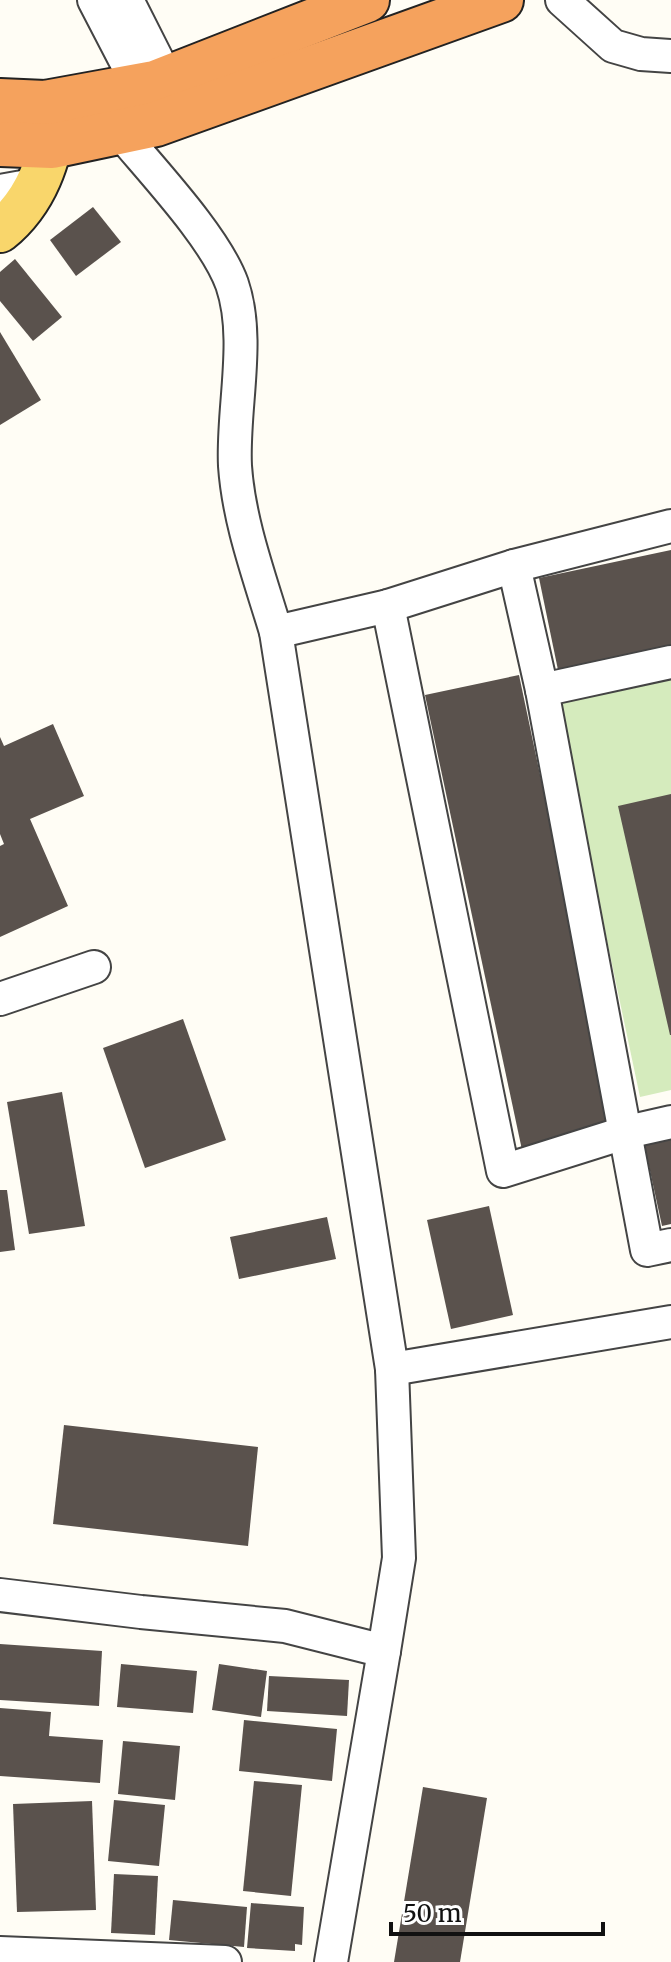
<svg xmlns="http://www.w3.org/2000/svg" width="671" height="1962" viewBox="0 0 671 1962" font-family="Merriweather,serif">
<rect width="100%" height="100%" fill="#fffdf5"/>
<!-- green -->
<path fill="#d5ebbd" d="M671,679V1090L640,1097L557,703Z"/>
<!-- building -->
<g fill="#5a524d">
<path d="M93,207L121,242L76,276L50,240Z"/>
<path d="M15,259L62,317L33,341L0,301V272Z"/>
<path d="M0,332L41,400L0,425Z"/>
<path d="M671,550V646L558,670L539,578Z"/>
<path d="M519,675L615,1130L522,1150L425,695Z"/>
<path d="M53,724L84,796L30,819L68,906L0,937V846L4,844L0,834V737L4,746Z"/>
<path d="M671,794V1035H670L618,806Z"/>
<path d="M183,1019L226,1140L145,1168L103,1048Z"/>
<path d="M62,1092L85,1226L29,1234L7,1102Z"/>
<path d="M671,1128V1224L662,1226L642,1134Z"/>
<path d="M0,1190H7L15,1250L0,1252Z"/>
<path d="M489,1206L513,1315L451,1329L427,1220Z"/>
<path d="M327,1217L336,1259L239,1279L230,1237Z"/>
<path d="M64,1425L258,1447L248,1546L53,1524Z"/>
<path d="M0,1644L102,1651L99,1706L0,1700Z"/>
<path d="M121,1664L197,1671L193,1713L117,1707Z"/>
<path d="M219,1664L267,1671L261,1717L212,1710Z"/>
<path d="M269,1676L349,1680L347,1716L267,1711Z"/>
<path d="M0,1708L51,1712L49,1736L103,1740L100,1783L0,1776Z"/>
<path d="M244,1720L337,1729L332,1781L239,1771Z"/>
<path d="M123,1741L180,1746L175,1800L118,1794Z"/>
<path d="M254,1781L302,1785L291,1896L243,1891Z"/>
<path d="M423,1787L487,1798L460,1962H394Z"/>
<path d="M114,1800L165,1805L159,1866L108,1861Z"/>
<path d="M92,1801L96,1910L17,1912L13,1804Z"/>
<path d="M114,1874L158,1876L155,1935L111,1933Z"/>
<path d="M173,1900L247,1907L244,1947L169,1940Z"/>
<path d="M251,1903L304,1907L302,1945L295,1944V1951L247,1948Z"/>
</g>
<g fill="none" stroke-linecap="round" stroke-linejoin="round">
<!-- minor casing -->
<g stroke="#444" stroke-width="36">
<g id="minor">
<path d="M94,0L148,104"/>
<path d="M127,0L176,97"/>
<path d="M562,0L613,46L641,54L671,56"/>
<path d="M120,132C153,172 215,237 232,284C251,339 232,409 235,466C239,523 260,578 276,632L392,1369L399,1558L384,1651"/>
<path d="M0,191L39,184"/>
<path d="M514,566L671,526"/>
<path d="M388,606L514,566L542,690"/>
<path d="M276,632L388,606L503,1171L627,1132L671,1122"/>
<path d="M671,662L542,690L647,1250L671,1245"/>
<path d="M0,999L94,967"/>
<path d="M392,1369L671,1322"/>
<path d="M0,1595L141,1612L285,1626L384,1651L331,1962"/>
<path d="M0,1953L225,1962"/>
</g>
</g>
<!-- major casing -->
<g stroke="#222" stroke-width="46">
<path id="major" d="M0,231C37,201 50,159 57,113"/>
</g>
<!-- highway casing -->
<g stroke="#222" stroke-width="48">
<g id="highway">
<path d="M0,101L45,103L155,83L367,0"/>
<path d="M0,144L52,146L156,124L501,0"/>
</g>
</g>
<!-- minor -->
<use href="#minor" stroke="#fff" stroke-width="32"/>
<!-- major -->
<use href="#major" stroke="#f9d66b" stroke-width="42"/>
<!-- highway -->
<use href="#highway" stroke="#f5a25d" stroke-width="44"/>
</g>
<!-- scale -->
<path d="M391 1922v12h212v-12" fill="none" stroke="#111111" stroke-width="4"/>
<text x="403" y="1922" font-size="24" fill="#111111" stroke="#ffffff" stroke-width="6" paint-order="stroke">50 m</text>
</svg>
